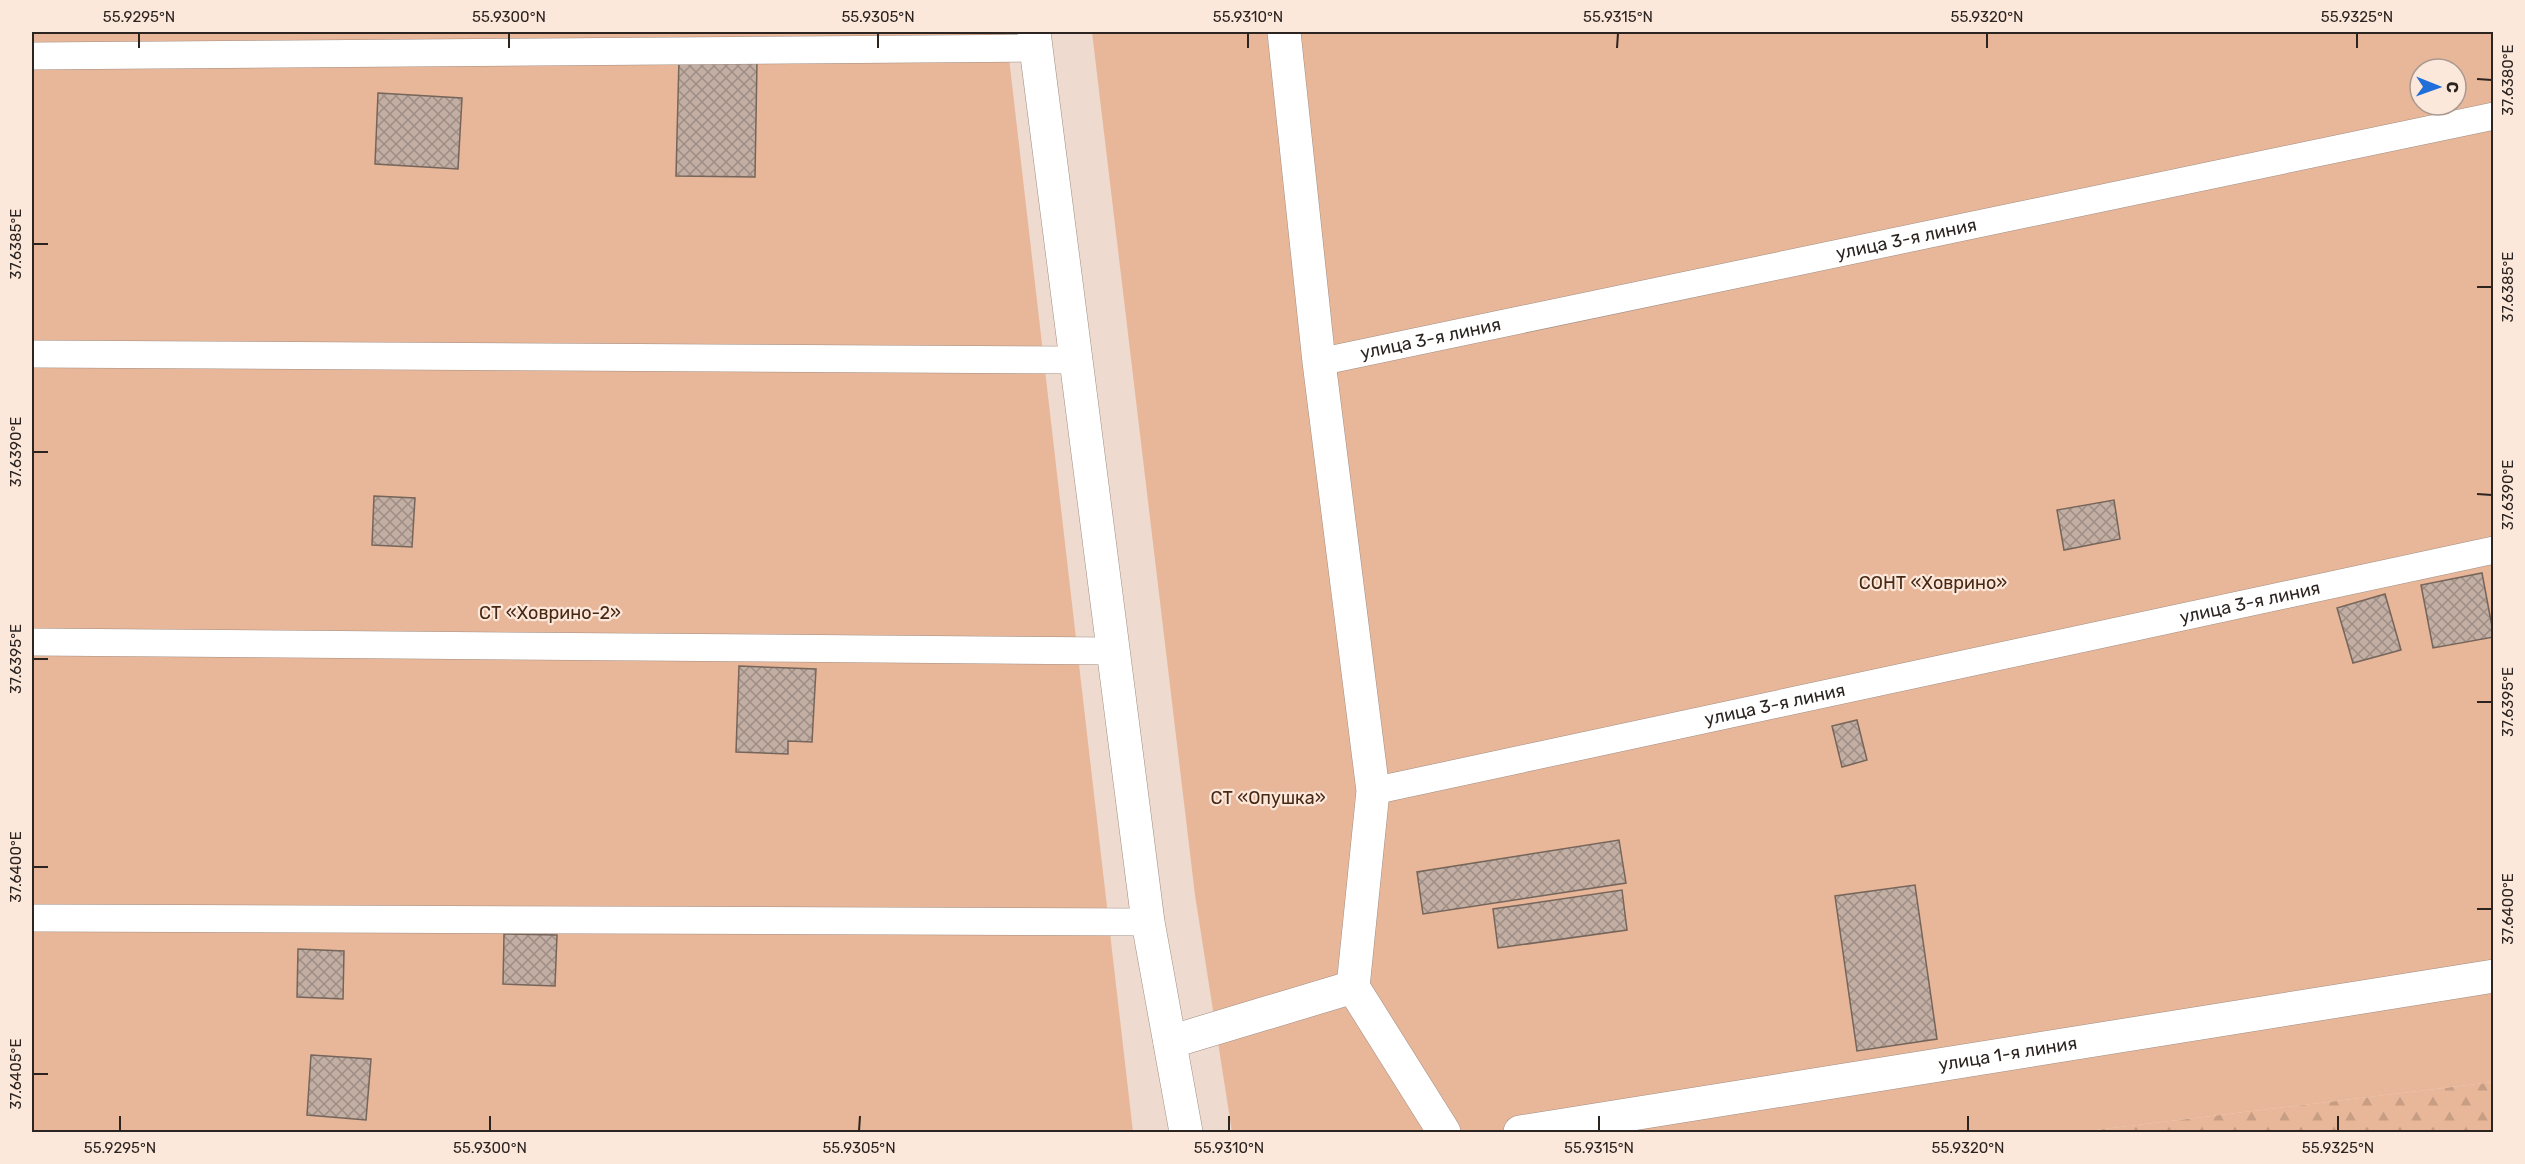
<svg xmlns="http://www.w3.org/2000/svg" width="2525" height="1164" viewBox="0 0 2525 1164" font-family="Rubik,sans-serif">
<defs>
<pattern id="forest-firs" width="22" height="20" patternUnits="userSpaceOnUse" patternTransform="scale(1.5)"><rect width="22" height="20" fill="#e8b799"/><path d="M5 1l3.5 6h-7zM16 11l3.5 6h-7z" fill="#c79d84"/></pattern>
<pattern id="building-cross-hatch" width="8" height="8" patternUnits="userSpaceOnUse" patternTransform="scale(1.5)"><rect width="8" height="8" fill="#c2aea3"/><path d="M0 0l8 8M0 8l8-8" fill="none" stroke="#9e8d84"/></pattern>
</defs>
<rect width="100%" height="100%" fill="#eedace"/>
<!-- forest -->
<path fill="url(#forest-firs)" d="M2493,1082V1132H2079Z"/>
<!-- green -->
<g fill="#e8b799" fill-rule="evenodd">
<path d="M32,32H1006L1133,1132H32Z"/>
<path d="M1092,32H2493V1082L2079,1132H1232L1195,895ZM2420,69H2456V105H2420Z"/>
</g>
<!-- building -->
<g fill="url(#building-cross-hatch)" stroke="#76655a" stroke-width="1.5">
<path d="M679,59L757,61L755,177L676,176Z"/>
<path d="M378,93L462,98L458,169L375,164Z"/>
<path d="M374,496L415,498L412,547L372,545Z"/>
<path d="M2114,500L2120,539L2064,550L2057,510Z"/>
<path d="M2482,573L2494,637L2433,648L2421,585Z"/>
<path d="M2385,594L2401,650L2353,663L2337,608Z"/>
<path d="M739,666L816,669L812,742L788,741V754L736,752Z"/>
<path d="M1857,720L1867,760L1842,767L1832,726Z"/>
<path d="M1619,840L1626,883L1423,914L1417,872Z"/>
<path d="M1915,885L1937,1039L1857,1051L1835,896Z"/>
<path d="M1622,890L1627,930L1498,948L1493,909Z"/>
<path d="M504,934L557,935L555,986L503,984Z"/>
<path d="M298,949L344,951L343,999L297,997Z"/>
<path d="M311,1055L371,1059L366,1120L307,1115Z"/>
</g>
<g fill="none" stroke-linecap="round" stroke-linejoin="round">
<!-- service casing -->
<g stroke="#a08d82" stroke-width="28">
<g id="service">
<path d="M32,56L1036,48"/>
<path d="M32,354L1077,360"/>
<path id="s1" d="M1319,362L2494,116"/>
<path d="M32,642L1114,651"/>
<path id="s2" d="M1373,791L2494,550"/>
<path d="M32,918L1148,922"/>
</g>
</g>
<!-- minor casing -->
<g stroke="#a08d82" stroke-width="34">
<g id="minor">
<path d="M1284,32L1319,362L1373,791L1353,987"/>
<path d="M1353,987L1444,1132"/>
<path d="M1170,1042L1353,987"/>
<path id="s3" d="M1520,1132L2494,976"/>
</g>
</g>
<!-- tertiary casing -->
<g stroke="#a08d82" stroke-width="34">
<path id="tertiary" d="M1034,32L1148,922L1186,1132"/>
</g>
<!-- service -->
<use href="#service" stroke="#fff" stroke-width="27"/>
<!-- minor -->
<use href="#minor" stroke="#fff" stroke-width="33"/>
<!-- tertiary -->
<use href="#tertiary" stroke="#fff" stroke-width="33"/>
</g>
<!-- ticks -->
<path fill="none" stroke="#2c2420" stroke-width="2" d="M139,48V33M509,48V33M878,48V33M1248,48V33M1617,48L1618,33M1987,48V33M2357,48V33M2477,79L2492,80M33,244H48M2477,287H2492M33,452H48M2477,494L2492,495M33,659H48M2477,702H2492M33,867H48M2477,909H2492M33,1074H48M120,1131V1116M490,1131V1116M859,1131L860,1116M1229,1131V1116M1599,1131V1116M1968,1131V1116M2338,1131V1116"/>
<g text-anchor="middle" stroke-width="4.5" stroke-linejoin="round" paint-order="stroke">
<!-- street labels -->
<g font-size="18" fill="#2c2420" stroke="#fce7db">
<text dy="6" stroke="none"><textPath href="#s1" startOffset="600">улица 3-я линия</textPath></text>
<text dy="6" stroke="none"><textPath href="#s1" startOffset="114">улица 3-я линия</textPath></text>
<text dy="6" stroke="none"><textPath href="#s2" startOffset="897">улица 3-я линия</textPath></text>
<text dy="6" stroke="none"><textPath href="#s2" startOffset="411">улица 3-я линия</textPath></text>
<text dy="6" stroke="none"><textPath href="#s3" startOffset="494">улица 1-я линия</textPath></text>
</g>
<!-- park labels -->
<g font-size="18" fill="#472813" stroke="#fce7db">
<text x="1933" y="589">СОНТ «Ховрино»</text>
<text x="550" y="619">СТ «Ховрино-2»</text>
<text x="1268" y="804">СТ «Опушка»</text>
</g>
</g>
<!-- border -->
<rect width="2525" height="1164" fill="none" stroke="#fce7db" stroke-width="66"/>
<!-- north arrow -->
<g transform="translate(2438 87) rotate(91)"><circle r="28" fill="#fce7db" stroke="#a99990" stroke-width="1.5"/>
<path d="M0-4.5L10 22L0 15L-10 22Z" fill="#1f6ed9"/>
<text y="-9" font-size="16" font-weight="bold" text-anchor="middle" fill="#2c2420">С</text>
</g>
<rect x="33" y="33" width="2459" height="1098" fill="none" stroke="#2c2420" stroke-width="2"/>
<g font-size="15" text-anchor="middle" fill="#2c2420">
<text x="139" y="22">55.9295°N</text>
<text x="509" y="22">55.9300°N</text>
<text x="878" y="22">55.9305°N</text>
<text x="1248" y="22">55.9310°N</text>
<text x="1618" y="22">55.9315°N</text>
<text x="1987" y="22">55.9320°N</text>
<text x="2357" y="22">55.9325°N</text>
<text transform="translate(2508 80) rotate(-90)" y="5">37.6380°E</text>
<text transform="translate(16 244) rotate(-90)" y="5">37.6385°E</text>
<text transform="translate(2508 287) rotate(-90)" y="5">37.6385°E</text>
<text transform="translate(16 452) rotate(-90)" y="5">37.6390°E</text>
<text transform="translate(2508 495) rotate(-90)" y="5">37.6390°E</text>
<text transform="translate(16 659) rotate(-90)" y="5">37.6395°E</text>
<text transform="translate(2508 702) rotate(-90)" y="5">37.6395°E</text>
<text transform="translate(16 867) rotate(-90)" y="5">37.6400°E</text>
<text transform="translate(2508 909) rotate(-90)" y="5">37.6400°E</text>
<text transform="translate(16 1074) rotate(-90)" y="5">37.6405°E</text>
<text x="120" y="1153">55.9295°N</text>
<text x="490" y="1153">55.9300°N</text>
<text x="859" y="1153">55.9305°N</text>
<text x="1229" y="1153">55.9310°N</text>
<text x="1599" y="1153">55.9315°N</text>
<text x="1968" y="1153">55.9320°N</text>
<text x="2338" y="1153">55.9325°N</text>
</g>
</svg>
